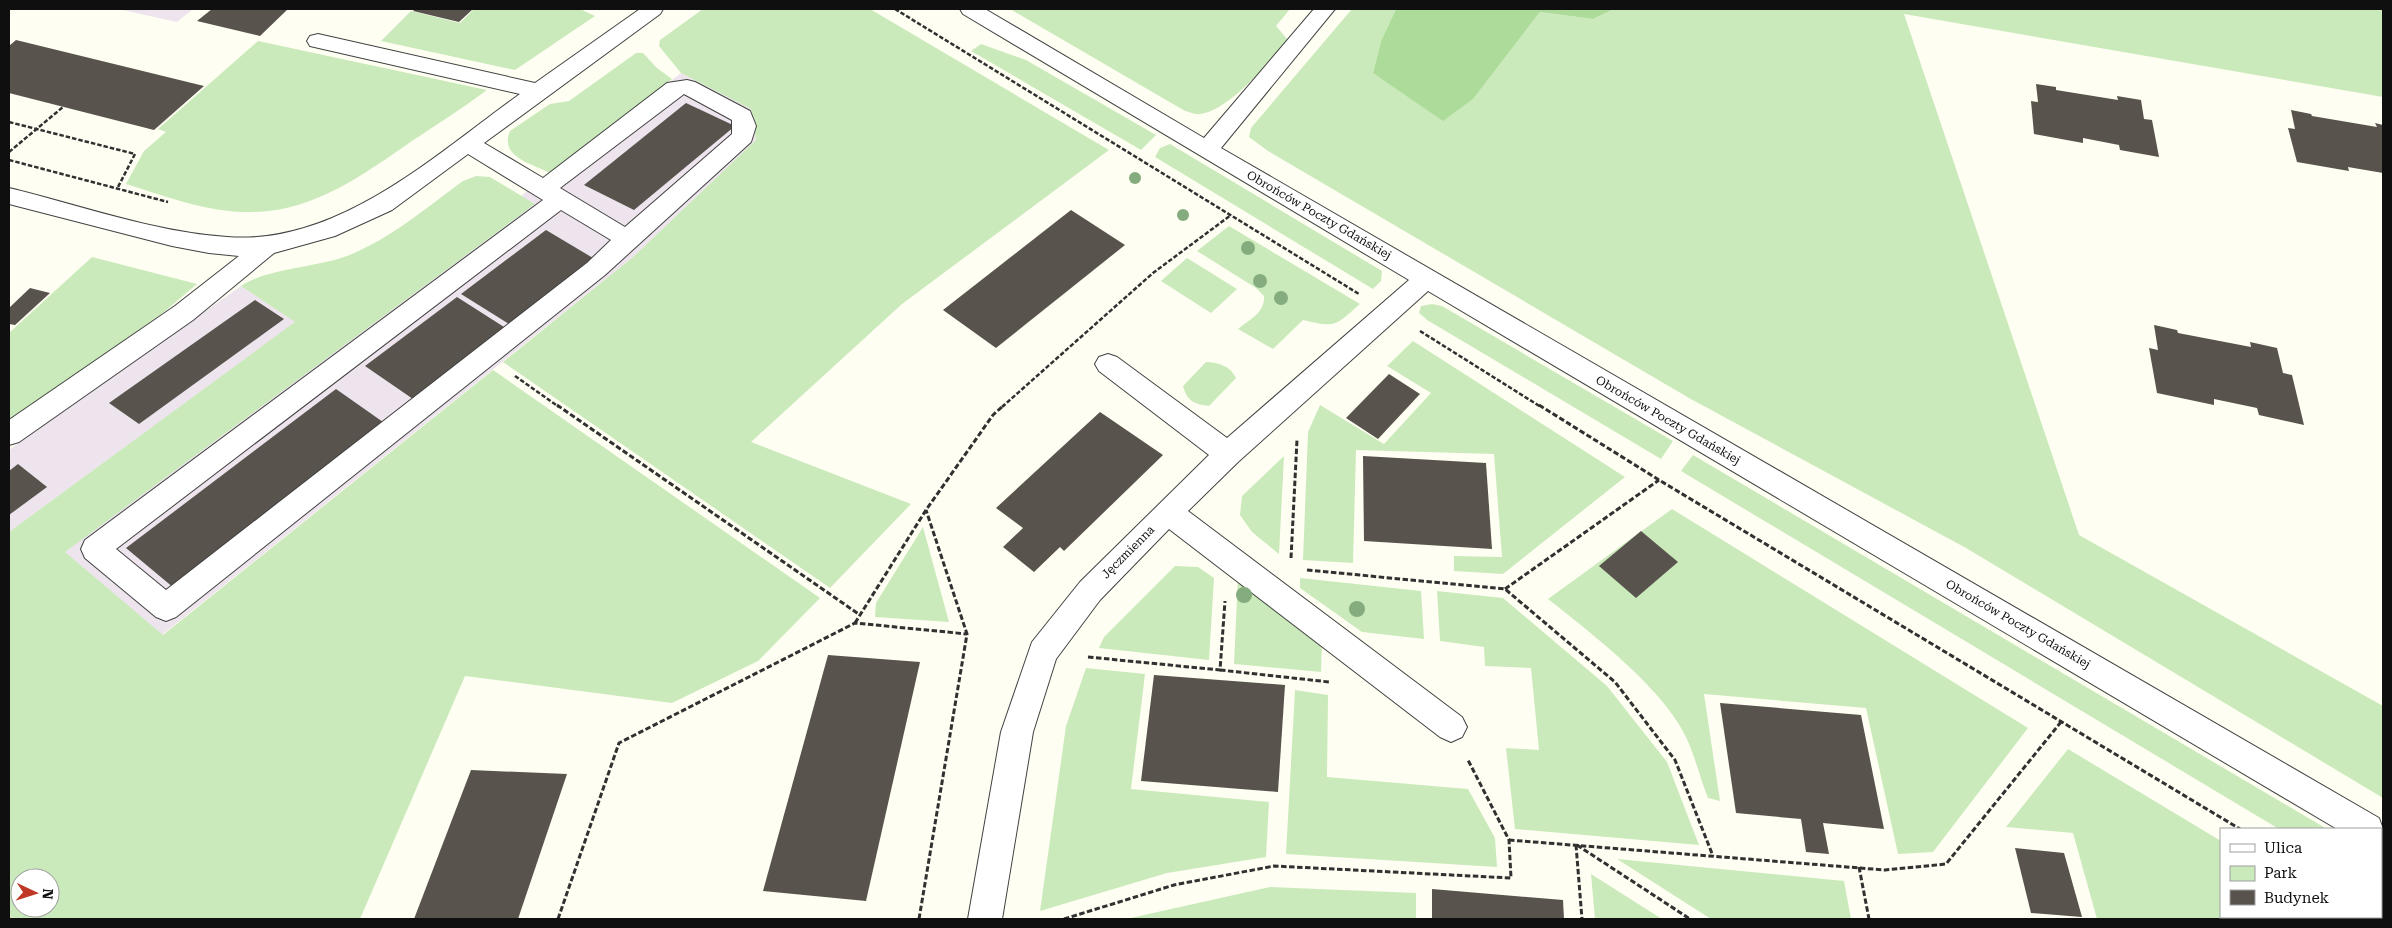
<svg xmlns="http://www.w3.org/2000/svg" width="2392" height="928" viewBox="0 0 2392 928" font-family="'Roboto Serif',serif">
<rect width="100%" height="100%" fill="#fffef2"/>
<!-- industrial -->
<g fill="#eee4ed">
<path d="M118,9H193L177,22Z"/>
<path d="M681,73L751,109L756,140L633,257L162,635L64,552L535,204L521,196Z"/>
<path d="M241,286L296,322L9,532V450Z"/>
</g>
<!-- green -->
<g fill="#cbeabb" fill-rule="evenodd">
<path d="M474,9H580L595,16L515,70L381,41L411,11L460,23Z"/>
<path d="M703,9H870L1109,150L902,304L751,442L911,504L830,588L503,362L633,257L756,140L751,109L681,73L659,46L660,40Z"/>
<path d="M1010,9H1290L1276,26L1288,40C1269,62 1229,111 1200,114C1195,115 1190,112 1185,111Z"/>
<path d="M1352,9H1396L1381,41L1373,73L1399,90L1474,98L1540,12L1593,19L1614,9H2383V97L1904,14L2079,535L2383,706V798L1966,548L1689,398L1268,151L1249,137L1251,128Z"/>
<path d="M258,41L487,90C463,108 437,124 412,141C364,174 316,210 256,212C211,214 168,197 126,184L144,151L166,132L158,129Z"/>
<path d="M981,44L1026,60L1156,135L1141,150L971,51Z"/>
<path d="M636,53H643L657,68L672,79L550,173C532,164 499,157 510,131L550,104L569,101Z"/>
<path d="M1170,144L1382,271L1381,281L1373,289L1155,157L1160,148Z"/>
<path d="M476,176L490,177L535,204L65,552L163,635L493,370L820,598L758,661L672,703L465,676L360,919H9V532L295,322L241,286C268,268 314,268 347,256C390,239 426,208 463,181ZM20,878H50V908H20Z"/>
<path d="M1229,226L1360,304C1335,326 1336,328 1303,320L1273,349L1238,329C1250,319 1265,313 1264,296L1256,288L1197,251Z"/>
<path d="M92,257L197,284L164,312L9,422V333Z"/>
<path d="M1187,258L1237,289L1211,313L1161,281Z"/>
<path d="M1432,304L1442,306L1673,441L1661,459L1427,320L1419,313L1421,306Z"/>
<path d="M1413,341L1625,477L1503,574L1454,571V556L1502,557L1494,454L1356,450L1353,563L1303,560L1308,432L1320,405L1384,444L1431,393L1387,366Z"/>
<path d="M1206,362C1219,362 1231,367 1236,378L1209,406C1194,404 1187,401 1183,386Z"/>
<path d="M1693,455L2327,829H2279L1681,471Z"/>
<path d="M1284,456L1279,554L1252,532L1240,515L1242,496Z"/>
<path d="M1672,509L2028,728L1933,852L1898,854L1866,708L1704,694L1720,801L1708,798C1700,778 1695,756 1686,737C1663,688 1591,633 1548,599Z"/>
<path d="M923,527L949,622L875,617L876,603Z"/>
<path d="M1175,566L1198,567L1214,578L1209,660L1099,648L1104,637Z"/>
<path d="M1238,576L1322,640L1321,672L1234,664Z"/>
<path d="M1300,578L1421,591L1424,639L1362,632L1300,588Z"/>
<path d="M1437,591L1503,598L1607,686L1667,762L1699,845L1515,829L1506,748L1539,750L1531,668L1485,666L1484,647L1440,641Z"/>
<path d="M1086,668L1145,674L1131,789L1269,802L1266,857L1167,873L1040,911L1066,726Z"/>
<path d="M1295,690L1328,695L1327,777L1468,789L1495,838L1497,867L1286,854Z"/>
<path d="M2068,749L2221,841V917H2346L2350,919H2097L2073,833L2006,827Z"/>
<path d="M1617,859L1844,881L1851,919H1711Z"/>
<path d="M1591,874L1662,919H1595Z"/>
<path d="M1270,887L1416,893V919H1126Z"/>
</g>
<!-- forest -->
<path fill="#acdb9a" d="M1396,9H1614L1593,19L1540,12L1474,98L1443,121L1373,73L1381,41Z"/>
<!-- building -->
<g fill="#58534c">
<path d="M212,9H288L260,36L197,21Z"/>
<path d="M415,9H473L459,22L413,11Z"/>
<path d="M16,40L204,86L154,130L9,93V46Z"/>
<path d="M2036,84L2056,87V90L2118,100L2117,96L2141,100L2144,119L2152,120L2159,157L2120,150L2119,145L2083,138V143L2034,134L2031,101L2038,102Z"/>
<path d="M686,103L735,126L634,210L584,185Z"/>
<path d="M2291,110L2311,114L2312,116L2377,127L2375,123L2383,125V173L2348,167L2349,171L2297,162L2288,128L2295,129Z"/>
<path d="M1071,210L1125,245L996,348L943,310Z"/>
<path d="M546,230L593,258L509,324L461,294Z"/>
<path d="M30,288L50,293L15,325L9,324V308Z"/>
<path d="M457,297L504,327L413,399L365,366Z"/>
<path d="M255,300L284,319L139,424L109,403Z"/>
<path d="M2154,325L2177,330L2178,333L2251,347L2250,342L2277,348L2283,373L2292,375L2304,425L2259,415L2257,408L2214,399V405L2157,393L2149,348L2158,350Z"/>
<path d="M1389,374L1420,394L1378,439L1346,418Z"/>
<path d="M336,389L383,422L174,588L126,548Z"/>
<path d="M1100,412L1163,455L1064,551L1060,547L1034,572L1003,547L1023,528L996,508Z"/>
<path d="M1363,456L1486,463L1492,549L1364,541Z"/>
<path d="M18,464L47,487L9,515V471Z"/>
<path d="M1641,531L1678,562L1636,598L1599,566Z"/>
<path d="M828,655L920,662L866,901L763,891Z"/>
<path d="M1154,675L1285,685L1278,792L1141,781Z"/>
<path d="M1720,703L1861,715L1884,829L1823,823L1829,854L1806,852L1801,819L1736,813Z"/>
<path d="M471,770L567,774L518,919H414Z"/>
<path d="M2015,848L2064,853L2082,917L2031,913Z"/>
<path d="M1432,889L1563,900L1564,919H1432Z"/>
</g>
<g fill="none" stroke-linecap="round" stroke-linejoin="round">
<!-- minor casing -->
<g stroke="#424242" stroke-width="2">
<g id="minor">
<path d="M640,9H663L660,14L484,143L543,178L667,83L687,80L695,82L750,111L756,126L751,142L605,275L176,617L166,621L156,617L85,558L81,549L85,540L543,200L468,154L392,210L335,236L274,253L193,320L19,442L9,445V420L175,306L239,256L209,253L172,246L9,204V188C80,205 153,232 227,237C338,246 435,155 520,94L310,46L307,41L310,36L318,34L535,83ZM684,94L732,120V134L625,227L560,188ZM561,210L611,240L587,263L166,590L116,549Z"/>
<path d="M960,9H985L1204,138L1314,9H1335L1221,148L2379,818L2383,829L2381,835V829H2337L1428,291L1238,462L1188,511L1462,717L1467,727L1462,737L1451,742L1440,737L1169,529L1100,600L1056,659L1033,732L1002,919H968L1001,732L1032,642L1080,582L1209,455L1099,371L1095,364L1099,357L1108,354L1117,357L1227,438L1409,280L963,14Z"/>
</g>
</g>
<!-- path-far1 -->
<g stroke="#313131" stroke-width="2.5" stroke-dasharray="4.5 2" stroke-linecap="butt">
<path d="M895,9L1359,294"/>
<path d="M9,122L135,154L118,187"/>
<path d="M9,152L63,107"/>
<path d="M9,160L168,202"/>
<path d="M1420,331L1541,407"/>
<path d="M515,376L559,407"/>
<path d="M1002,407L1153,273L1231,215"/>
</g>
<!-- path -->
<g stroke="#313131" stroke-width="3" stroke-dasharray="5.5 2.5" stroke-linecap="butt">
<path d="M557,405L860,615"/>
<path d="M1539,405L1659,480L2240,829"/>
<path d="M1291,558L1297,440"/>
<path d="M1307,570L1505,589L1615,682L1675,760L1713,856"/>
<path d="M1505,589L1659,480"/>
<path d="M855,623L926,510L993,415L1004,405"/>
<path d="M1088,657L1220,670L1225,601"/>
<path d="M1220,670L1329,682"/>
<path d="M1509,840L1885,870L1946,864L2061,722"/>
<path d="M1576,845L1582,919"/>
<path d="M1577,845L1690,919"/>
<path d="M1859,867L1869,919"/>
<path d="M2381,914L2383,916"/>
<path d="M558,919L619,743L855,623L967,634"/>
<path d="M919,919L967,634L926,510"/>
<path d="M1064,919L1174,885L1274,866L1511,878L1509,840L1468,760"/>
</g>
<!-- minor -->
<use href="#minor" fill="#fff" fill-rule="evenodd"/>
</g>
<!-- trees -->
<g fill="#85ac7e">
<circle cx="1135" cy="178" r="6"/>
<circle cx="1183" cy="215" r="6"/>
<circle cx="1248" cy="248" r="7"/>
<circle cx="1260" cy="281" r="7"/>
<circle cx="1281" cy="298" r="7"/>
<circle cx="1244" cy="595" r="8"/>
<circle cx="1357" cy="609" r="8"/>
</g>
<g text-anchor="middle" stroke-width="5" stroke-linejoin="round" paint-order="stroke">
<!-- street labels -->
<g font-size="12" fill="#0f0f0f" stroke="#fff">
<text transform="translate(1319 215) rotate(30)" y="4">Obrońców Poczty Gdańskiej</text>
<text transform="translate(1668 420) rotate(30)" y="4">Obrońców Poczty Gdańskiej</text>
<text transform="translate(1128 552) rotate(-45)" y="4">Jęczmienna</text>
<text transform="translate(2018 624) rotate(30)" y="4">Obrońców Poczty Gdańskiej</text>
</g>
</g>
<!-- border -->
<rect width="2392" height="928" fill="none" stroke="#0f0f0f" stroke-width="20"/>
<!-- legend -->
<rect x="2220" y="828" width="162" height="90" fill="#ffffff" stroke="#9f9f9f"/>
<rect x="2230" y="844" width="25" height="8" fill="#ffffff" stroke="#9f9f9f"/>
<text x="2264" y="853" font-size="15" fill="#0f0f0f">Ulica</text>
<rect x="2230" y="866" width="25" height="15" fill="#cbeabb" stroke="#9f9f9f"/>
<text x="2264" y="878" font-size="15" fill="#0f0f0f">Park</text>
<rect x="2230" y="890" width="25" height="15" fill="#58534c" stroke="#9f9f9f"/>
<text x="2264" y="903" font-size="15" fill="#0f0f0f">Budynek</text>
<!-- north arrow -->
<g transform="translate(35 893) rotate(94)"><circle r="24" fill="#ffffff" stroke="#9f9f9f"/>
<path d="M0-4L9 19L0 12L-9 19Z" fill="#c03927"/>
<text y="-8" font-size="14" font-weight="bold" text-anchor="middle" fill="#0f0f0f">N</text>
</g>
</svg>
